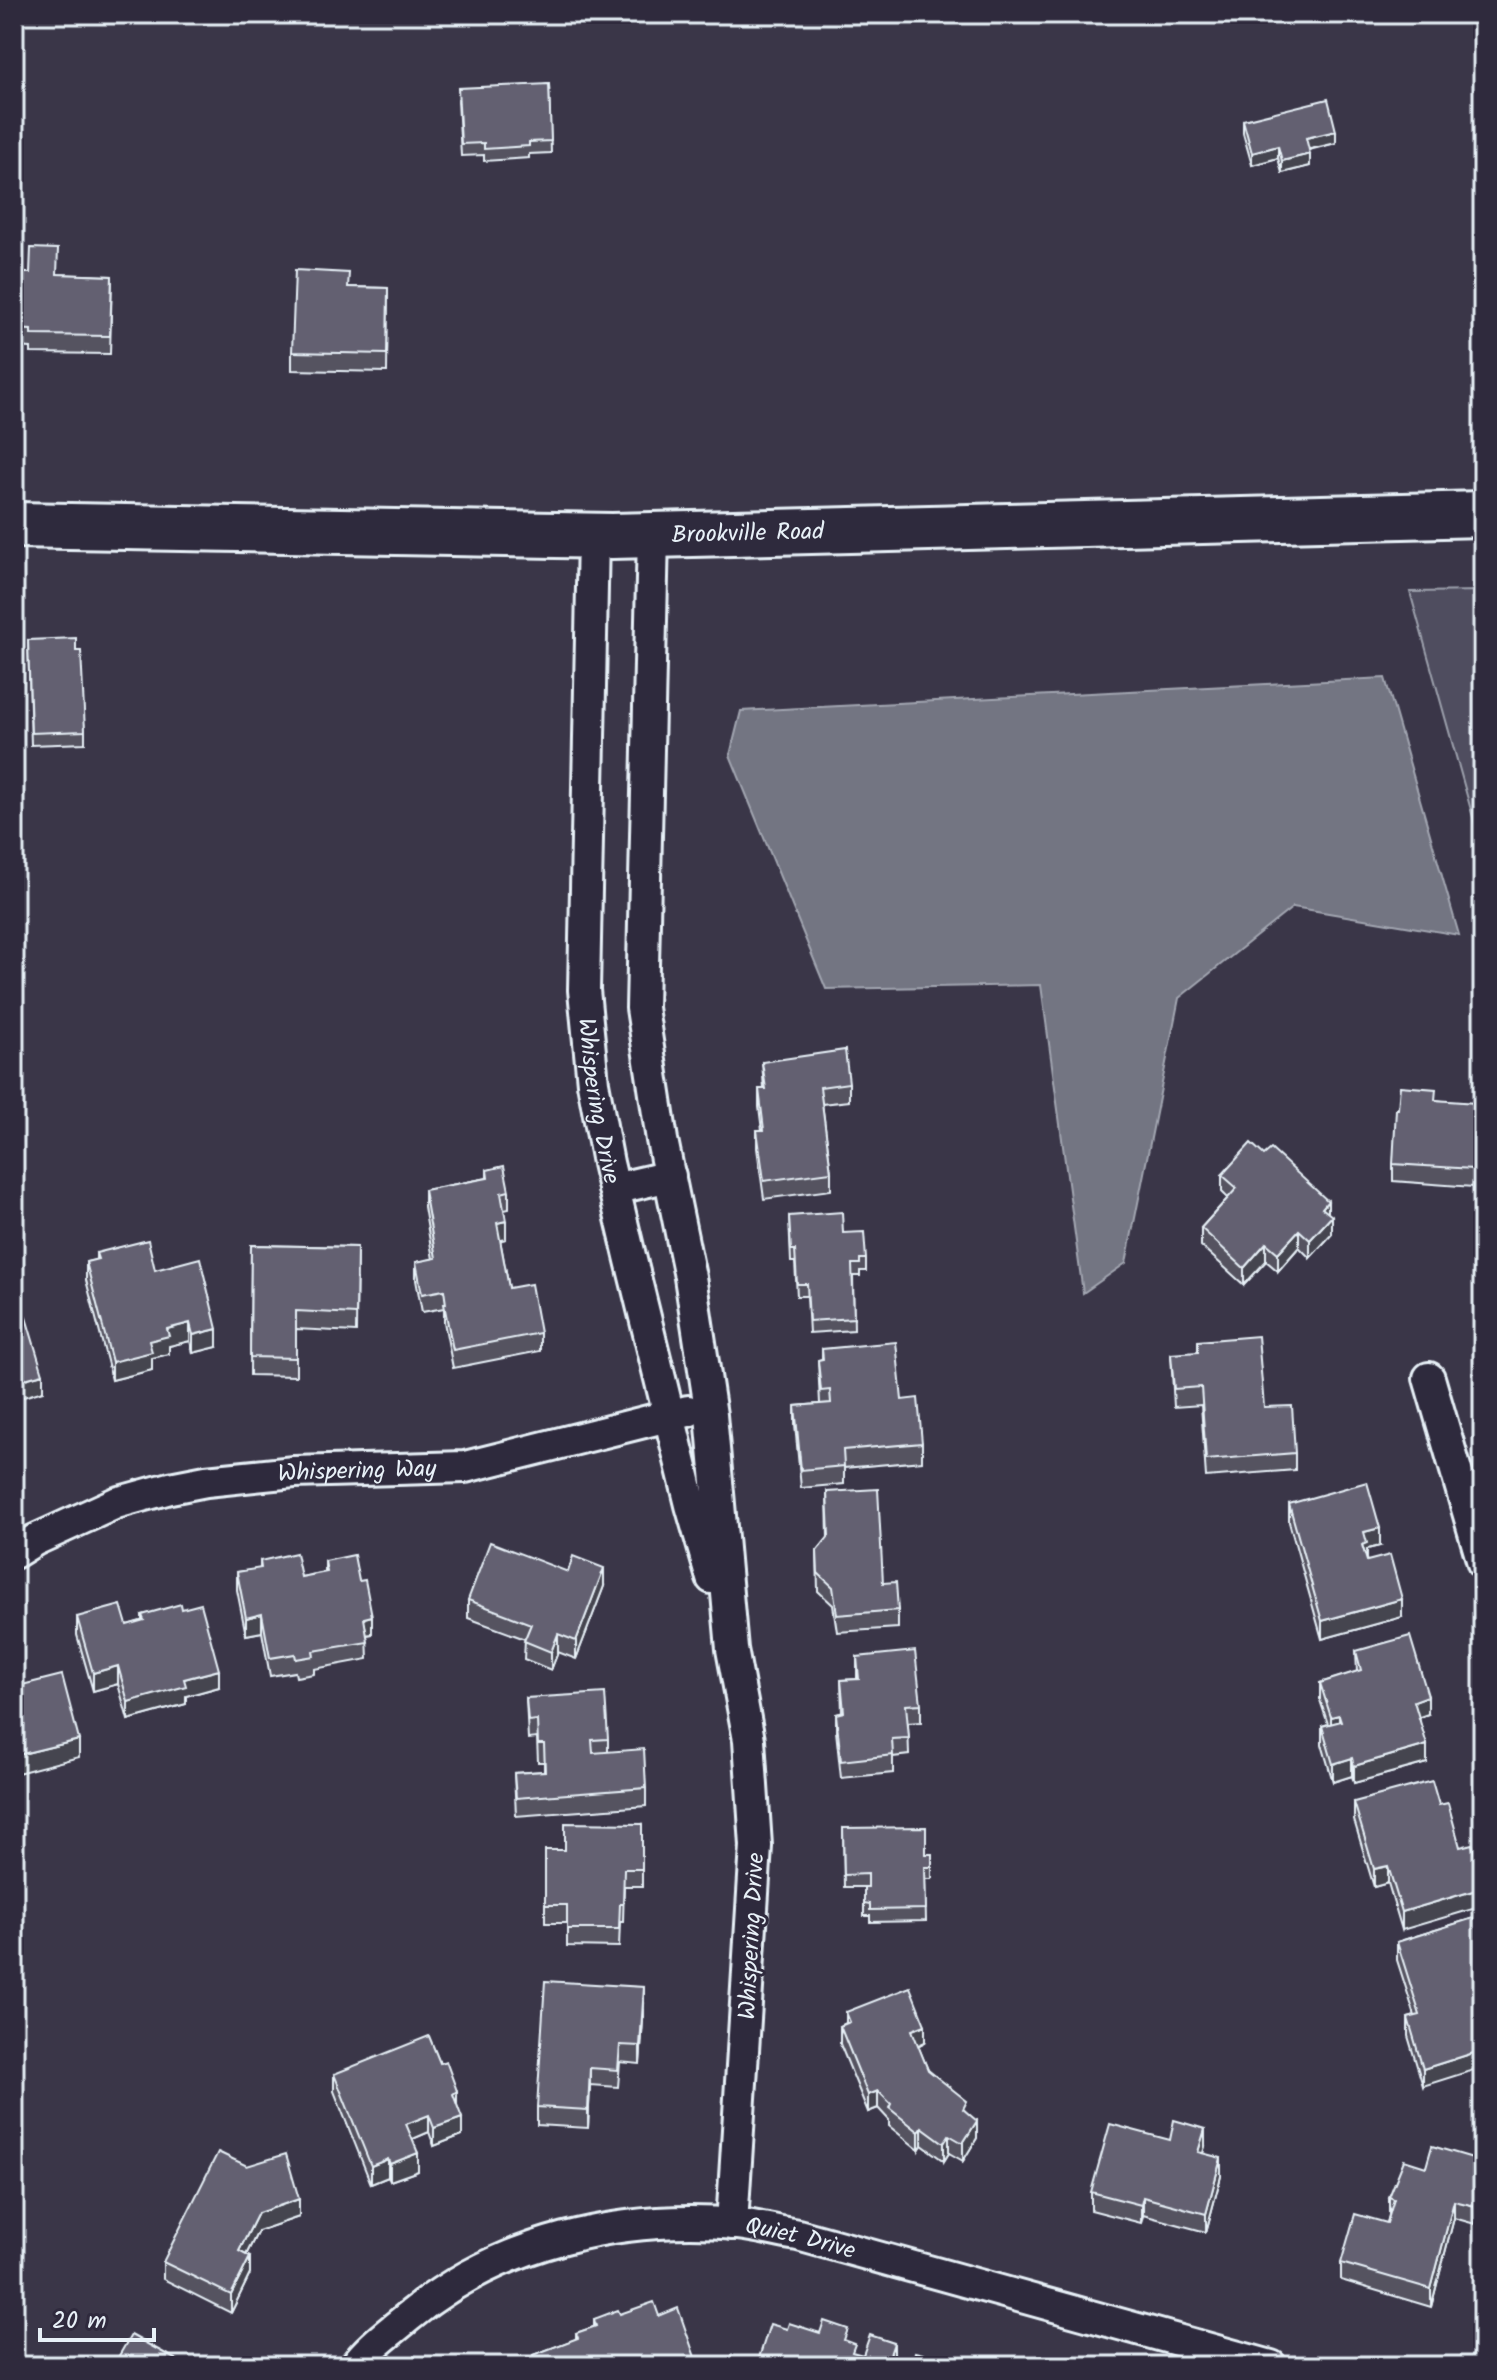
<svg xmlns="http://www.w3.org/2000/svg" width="1497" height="2380" viewBox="0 0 1497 2380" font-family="Kalam,sans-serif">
<rect width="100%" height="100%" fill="#3a3648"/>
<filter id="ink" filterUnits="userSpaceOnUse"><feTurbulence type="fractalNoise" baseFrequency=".0125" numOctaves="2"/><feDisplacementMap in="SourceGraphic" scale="16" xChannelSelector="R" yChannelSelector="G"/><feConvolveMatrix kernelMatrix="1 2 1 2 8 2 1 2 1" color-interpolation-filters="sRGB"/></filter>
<g filter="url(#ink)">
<!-- green -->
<path fill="#504e5f" stroke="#9ca0ac" stroke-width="2" d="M1483,591V853L1410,592Z"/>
<!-- water -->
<path fill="#737482" stroke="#a2a6b1" stroke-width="2" d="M1385,678L1459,935L1293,907L1179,998L1126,1263L1083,1293L1041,985L826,989L730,755L741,711Z"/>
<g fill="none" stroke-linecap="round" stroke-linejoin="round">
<!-- street casing -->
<g stroke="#e8f1f8" stroke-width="36">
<g id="street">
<path d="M653,535L642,1008L662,1140L690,1277L711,1415L732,1649L749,1740L756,1846L732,2224"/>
<path id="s1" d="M593,536L584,990L593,1083L608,1163L630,1256L691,1505L712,1578"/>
<path d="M614,1189L670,1176"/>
<path d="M1429,1378L1483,1563"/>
<path id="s2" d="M14,1553L35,1540L116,1503L170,1488L206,1481L294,1472L465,1467L688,1411"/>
<path id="s3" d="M355,2366C370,2346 389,2333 408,2317C500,2241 621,2214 738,2224C758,2226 778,2232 798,2235L1271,2366"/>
</g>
</g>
<!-- primary casing -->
<g stroke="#e8f1f8" stroke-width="50">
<g id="primary">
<path id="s4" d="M14,525L612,536L1483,514"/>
</g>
</g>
<!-- street -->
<use href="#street" stroke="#2f2a3d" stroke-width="30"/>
<!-- primary -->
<use href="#primary" stroke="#2f2a3d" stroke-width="44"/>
</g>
<!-- wall -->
<g fill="#555361" stroke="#e8f1f8" stroke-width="2">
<path d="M549,84L551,153L529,154V158L484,161V155L461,156L458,100Z"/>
<path d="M1243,120L1336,143L1309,150L1310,166L1282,173L1278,158L1252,165L1243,133Z"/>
<path d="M14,273L112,276L110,354L31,353V348L14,347Z"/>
<path d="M349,287L388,288L387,372L292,370V352Z"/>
<path d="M28,640L76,651L85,731V743L31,745Z"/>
<path d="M762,1062L849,1083V1101L822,1104L831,1172V1190L764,1199L757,1148V1130H762L759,1107V1089H764Z"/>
<path d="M1436,1100L1483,1107V1183L1473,1177V1187L1393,1181V1164Z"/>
<path d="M1264,1155L1328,1213L1332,1234L1310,1258L1299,1247L1278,1271L1266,1261L1244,1285L1201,1246V1228L1228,1198L1222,1192V1175Z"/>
<path d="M487,1170L509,1191V1209L504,1210L506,1239L500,1240L509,1288L540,1333V1351L453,1368L444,1322V1308L422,1312L416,1280V1262L433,1259L424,1207V1190L487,1178Z"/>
<path d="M789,1216L843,1233L866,1259V1271H860V1276H853L854,1330L809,1333L807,1296H797L795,1262H791Z"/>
<path d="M251,1245L357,1247L356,1332L296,1329V1376L250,1375Z"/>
<path d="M96,1253L155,1270L217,1347L193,1353L190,1341L169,1346V1354L152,1358V1370L112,1380L86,1280V1262L96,1260Z"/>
<path d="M822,1349L902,1400L922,1443V1461L844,1468V1484L801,1488L795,1424V1406L820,1404L818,1360L822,1359Z"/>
<path d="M1171,1354L1264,1407L1295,1453V1470L1206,1477L1201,1405L1174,1407Z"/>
<path d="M827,1492L883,1583L898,1610V1628L837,1632L833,1605L818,1591L817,1551L828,1538Z"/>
<path d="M1289,1504L1380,1546L1367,1549V1560L1402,1617L1322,1639L1289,1522Z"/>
<path d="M260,1561L301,1577L325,1572V1561L359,1581L372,1634L367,1635L368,1659L314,1669V1674L296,1677L295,1672L270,1676L262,1632L246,1635L237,1590V1572L260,1569Z"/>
<path d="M604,1586L576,1659L558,1652L551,1670L524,1659L525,1639L468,1618V1600Z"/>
<path d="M182,1609L219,1687L186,1696V1704L128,1720L118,1684L93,1691L77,1635V1617L127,1625L142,1621V1615Z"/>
<path d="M1356,1651L1428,1714L1419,1717L1427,1763L1354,1783L1352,1776L1333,1782L1322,1744V1726L1328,1724L1320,1700V1683L1357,1672Z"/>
<path d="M857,1657L921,1704V1722L908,1723L909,1755L893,1757V1773L841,1778L836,1731V1714L842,1713L841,1680L857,1679Z"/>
<path d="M526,1698L608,1739V1752L646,1788V1806L516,1816L514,1773L544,1771V1762H538L537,1738L528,1739Z"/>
<path d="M1354,1802L1439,1805L1402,1930L1388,1883L1374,1887L1354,1820Z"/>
<path d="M642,1824V1886H624L623,1922H620L619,1947L567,1946V1923H545V1850H565Z"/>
<path d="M843,1828L926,1854L932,1867V1879H925L926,1921L870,1922V1916H864V1887H868H844Z"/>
<path d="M1483,1915L1423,2086L1408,2036V2018L1415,2016L1397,1960V1942Z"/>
<path d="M644,2005L640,2064L620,2062L618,2087L590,2085L588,2128L537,2125V2107Z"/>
<path d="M846,2012L925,2042L918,2046L928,2070L967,2113L977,2138L963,2161L949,2153L944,2161L922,2145L919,2150L889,2126V2120L878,2108L868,2112L840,2044V2026L846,2023Z"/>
<path d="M334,2074L457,2105L462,2135L434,2146L429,2132L412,2139L418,2171L390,2181L388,2177L371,2184L334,2091Z"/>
<path d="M1170,2140L1205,2146L1203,2153L1221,2176L1206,2232L1143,2215L1141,2223L1091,2210V2192Z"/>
<path d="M1483,2161V2197L1475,2224L1454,2218L1431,2307L1341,2280V2263L1387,2223L1389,2215V2197L1426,2167Z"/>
<path d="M299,2217L258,2231L246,2255L250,2274L231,2313L163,2279V2262Z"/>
<path d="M620,2314L659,2316L698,2366H533V2355L576,2339V2333L594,2327V2319Z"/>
</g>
<!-- shaded-wall -->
<g fill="#45444f" stroke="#e8f1f8" stroke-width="2">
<path d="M1336,131V143L1306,150V138Z"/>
<path d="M1278,146V158L1252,165V153Z"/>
<path d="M1310,154V166L1282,173V161Z"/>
<path d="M1328,1201V1218L1322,1208Z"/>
<path d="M1332,1216V1234L1310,1258V1240Z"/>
<path d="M506,1221V1239L497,1241V1223Z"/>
<path d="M1299,1230V1247L1278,1271V1253Z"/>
<path d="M1266,1243V1261L1244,1285V1268Z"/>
<path d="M190,1323V1341L169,1346V1354L152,1358V1370L112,1380V1362L167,1329Z"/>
<path d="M217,1329V1347L193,1353V1335Z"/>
<path d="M43,1374V1391L20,1398V1409L14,1410V1393L17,1381Z"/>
<path d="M1380,1528V1546L1367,1549V1561L1362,1545L1364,1532Z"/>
<path d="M604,1568V1586L576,1659V1641Z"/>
<path d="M1402,1599V1617L1322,1639V1621Z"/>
<path d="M262,1614V1632L246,1635V1618Z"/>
<path d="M372,1616V1634L364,1635V1618Z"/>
<path d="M558,1634V1652L551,1670V1652Z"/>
<path d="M118,1666V1684L93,1691V1673Z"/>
<path d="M219,1670V1687L186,1696V1704L128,1720V1702L184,1679Z"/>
<path d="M1428,1696V1714L1414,1719V1701Z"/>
<path d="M1339,1715V1733L1331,1735V1717Z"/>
<path d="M79,1740V1757L14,1774V1756Z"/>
<path d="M1427,1745V1763L1354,1783V1766Z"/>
<path d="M1352,1758V1776L1333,1782V1764Z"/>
<path d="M1388,1866V1883L1374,1887V1869Z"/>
<path d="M1483,1888V1906L1402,1930V1912Z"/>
<path d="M644,1987V2005L640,2064V2046Z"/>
<path d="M925,2025V2042L912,2048V2030Z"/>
<path d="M1483,2050V2067L1423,2086V2069Z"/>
<path d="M590,2068V2085L588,2128V2110Z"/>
<path d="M457,2091V2109L453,2094Z"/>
<path d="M878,2091V2108L868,2112V2095Z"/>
<path d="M429,2115V2132L406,2142V2124Z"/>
<path d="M462,2118V2135L434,2146V2128Z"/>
<path d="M977,2121V2138L963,2161V2143Z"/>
<path d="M922,2127V2145L919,2150V2132Z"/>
<path d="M1205,2129V2146L1198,2170V2152Z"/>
<path d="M949,2135V2153L944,2161V2143Z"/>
<path d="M418,2153V2171L390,2181V2164Z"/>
<path d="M1221,2158V2176L1206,2232V2214Z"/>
<path d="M388,2159V2177L371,2184V2166Z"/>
<path d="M1483,2179V2197L1475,2224V2206Z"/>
<path d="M1143,2197V2215L1141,2223V2205Z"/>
<path d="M299,2199V2217L258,2231L239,2269V2251L258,2213Z"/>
<path d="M1454,2201V2218L1431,2307V2289Z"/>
<path d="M250,2257V2274L231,2313V2295Z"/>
<path d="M894,2343V2360L892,2366H886Z"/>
</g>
<!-- building -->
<g fill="#636171" stroke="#e8f1f8" stroke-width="2">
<path d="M549,84L551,141L529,142V146L484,149V143L461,144L458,88Z"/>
<path d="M1328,99L1336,131L1306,138L1310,154L1282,161L1278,146L1252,153L1243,120Z"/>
<path d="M31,248L58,249L57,274L112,276L110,336L31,335V330L14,329V273H30Z"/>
<path d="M295,270L349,273L348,287L388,288L387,354L292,352Z"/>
<path d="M76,638V651H81L85,731L31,733L28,640Z"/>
<path d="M845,1050L849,1083L820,1087L831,1172L764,1181L757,1130H764L759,1089H766L762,1062Z"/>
<path d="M1400,1086L1436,1089L1435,1100L1476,1103L1483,1107V1165L1473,1159V1169L1393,1164L1396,1109H1398Z"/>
<path d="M1251,1143L1264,1155L1271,1149L1328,1201L1322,1208L1332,1216L1310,1240L1299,1230L1278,1253L1266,1243L1244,1268L1201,1228L1237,1188L1222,1175Z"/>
<path d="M504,1166L509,1191L501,1193L506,1221L497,1223L509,1288L531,1284L540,1333L453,1350L444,1304H446L444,1290L422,1294L416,1262L436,1258L424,1190L488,1178L487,1170Z"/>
<path d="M842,1212L843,1233L864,1232L866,1259H860V1264H852L854,1318L809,1321L807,1284H797L795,1250H791L789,1216Z"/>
<path d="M148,1240L155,1270L200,1258L217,1329L193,1335L190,1323L167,1329L169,1336L149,1341L152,1352L112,1362L86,1262L98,1259L96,1253Z"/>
<path d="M251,1245L357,1247L356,1314L296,1311V1358L250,1357Z"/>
<path d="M25,1314L43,1374L17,1381L20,1391L14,1393V1317Z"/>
<path d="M1258,1336L1264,1407L1292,1406L1295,1453L1206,1460L1201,1387L1174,1389L1171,1354L1198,1352V1341Z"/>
<path d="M896,1342L902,1400L918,1398L922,1443L843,1450L844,1466L801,1470L795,1406L831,1403L830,1390L821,1391L818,1360L823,1359L822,1349Z"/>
<path d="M1367,1482L1380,1528L1364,1532L1367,1543L1362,1545L1367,1561L1390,1555L1402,1599L1322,1621L1289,1504Z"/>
<path d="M878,1489L883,1583L896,1582L898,1610L837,1615L833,1587L818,1573L817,1551L829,1536L827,1492Z"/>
<path d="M490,1542L568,1572L573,1556L604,1568L576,1641L558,1634L551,1652L524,1641L531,1624L468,1600Z"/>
<path d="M296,1553L301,1577L327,1572L325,1561L354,1555L359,1581L365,1580L372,1616L364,1618L368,1642L313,1651L314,1656L296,1659L295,1654L270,1658L262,1614L246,1618L237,1572L261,1568L260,1561Z"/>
<path d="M181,1604L182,1609L201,1604L219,1670L184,1679L186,1686L128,1702L118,1666L93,1673L77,1617L121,1605L127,1625L144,1620L142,1615Z"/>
<path d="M1410,1636L1428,1696L1414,1701L1427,1745L1354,1766L1352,1758L1333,1764L1322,1726L1341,1721L1339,1715L1331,1717L1320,1683L1361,1670L1356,1651Z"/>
<path d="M915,1651L921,1704L906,1705L909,1738L892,1739L893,1755L841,1761L836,1714L844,1712L841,1680L859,1679L857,1657Z"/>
<path d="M62,1675L79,1740L14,1756V1687Z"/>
<path d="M605,1693L608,1739L592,1740L593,1753L644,1749L646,1788L516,1798L514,1773L545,1771L544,1744H538L537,1720L528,1721L526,1698Z"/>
<path d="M1432,1781L1439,1805L1448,1803L1460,1847L1472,1844L1483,1884V1888L1402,1912L1388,1866L1374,1869L1354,1802Z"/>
<path d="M565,1823L642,1824V1869H624L623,1904H620L619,1929H567V1905H545V1850H565Z"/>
<path d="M926,1827V1854H932V1867H925L926,1909L870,1910V1904L864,1903V1887H868V1874L844,1875L843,1828Z"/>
<path d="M1483,1915V2050L1423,2069L1408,2018L1420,2015L1397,1942Z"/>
<path d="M545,1981L644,1987L640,2046L620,2045L618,2070L590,2068L588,2110L537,2107Z"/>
<path d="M910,1987L925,2025L912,2030L928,2070L967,2101L963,2109L977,2121L963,2143L949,2135L944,2143L922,2127L919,2132L889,2108L891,2104L878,2091L868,2095L840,2026L850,2022L846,2012Z"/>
<path d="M429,2036L440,2063L446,2061L457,2091L453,2094L462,2118L434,2128L429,2115L406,2124L418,2153L390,2164L388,2159L371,2166L334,2074Z"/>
<path d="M1174,2120L1205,2129L1198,2152L1221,2158L1206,2214L1143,2197L1141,2205L1091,2192L1110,2124L1170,2140Z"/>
<path d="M1432,2146L1483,2161V2179L1475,2206L1454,2201L1431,2289L1341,2263L1355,2214L1387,2223L1394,2199L1389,2197L1404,2160L1426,2167Z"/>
<path d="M218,2152L247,2166L286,2154L299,2199L258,2213L239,2251L250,2257L231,2295L163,2262Z"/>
<path d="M654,2302L659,2316L678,2308L698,2366H537L533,2355L578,2338L576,2333L596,2326L594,2319L618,2310L620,2314Z"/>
<path d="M824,2321L848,2329L844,2340L855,2344L852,2352L863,2355L870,2335L894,2343L886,2366H762L757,2364L770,2324L787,2329L789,2323L820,2333Z"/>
<path d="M131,2335L188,2366H113Z"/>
<path d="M915,2352L947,2360L946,2365L951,2366H912Z"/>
<path d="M976,2360L1000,2366H975Z"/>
</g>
</g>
<g text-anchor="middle" stroke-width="6" stroke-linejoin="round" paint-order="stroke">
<!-- street labels -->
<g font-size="24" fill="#e8f1f8" stroke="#2f2a3d">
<text dy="8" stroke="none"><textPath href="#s4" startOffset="734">Brookville Road</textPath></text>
<text dy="8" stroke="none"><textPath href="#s1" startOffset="566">Whispering Drive</textPath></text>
<text dy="8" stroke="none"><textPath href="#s2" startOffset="358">Whispering Way</textPath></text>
<text transform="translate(751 1936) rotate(-87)" y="8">Whispering Drive</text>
<text dy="8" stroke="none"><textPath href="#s3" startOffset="488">Quiet Drive</textPath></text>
</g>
</g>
<!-- margin -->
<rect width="1497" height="2380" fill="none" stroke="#2f2a3d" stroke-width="48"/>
<rect x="24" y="24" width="1449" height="2332" fill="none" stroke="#e8f1f8" stroke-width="3" filter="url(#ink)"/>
<!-- scale -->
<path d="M40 2328v12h114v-12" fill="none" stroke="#e8f1f8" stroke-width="4"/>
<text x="52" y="2328" font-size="24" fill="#e8f1f8" stroke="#2f2a3d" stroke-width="6" paint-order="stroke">20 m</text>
</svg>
